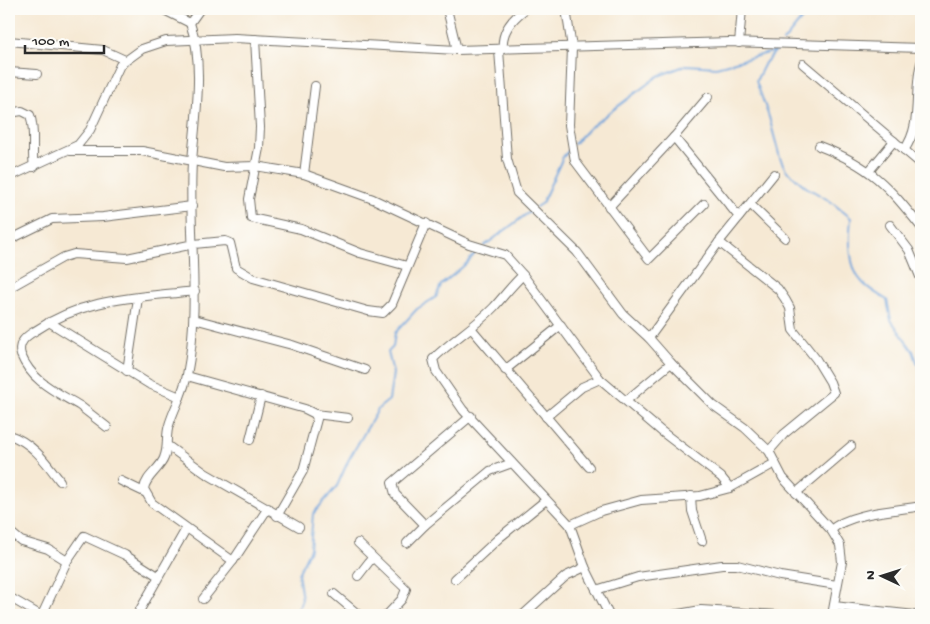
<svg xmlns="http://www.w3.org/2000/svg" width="930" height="624" viewBox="0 0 930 624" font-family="'Gochi Hand',sans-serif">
<rect width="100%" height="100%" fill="#fdfcf7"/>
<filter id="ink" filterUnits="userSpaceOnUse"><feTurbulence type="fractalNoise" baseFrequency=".02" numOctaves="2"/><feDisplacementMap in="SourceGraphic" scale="10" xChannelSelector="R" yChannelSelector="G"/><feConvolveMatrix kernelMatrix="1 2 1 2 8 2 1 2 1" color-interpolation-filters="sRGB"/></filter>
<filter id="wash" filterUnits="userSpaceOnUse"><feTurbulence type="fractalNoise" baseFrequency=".0096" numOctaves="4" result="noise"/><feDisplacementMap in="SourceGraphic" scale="20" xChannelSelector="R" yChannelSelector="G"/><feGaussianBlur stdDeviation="1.12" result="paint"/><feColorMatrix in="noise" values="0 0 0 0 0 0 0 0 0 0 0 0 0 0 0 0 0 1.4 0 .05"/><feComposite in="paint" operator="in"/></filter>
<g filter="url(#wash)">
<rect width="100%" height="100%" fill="#f6e9d4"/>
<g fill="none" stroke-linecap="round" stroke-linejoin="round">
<!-- stream -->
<g stroke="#6fa3db" stroke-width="2">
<path d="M783,42L810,9"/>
<path d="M780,46L765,63L756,81L769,117L780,158L786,170L806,187L830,201L851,218C849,236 848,268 862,282C868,289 879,295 887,300L891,320L913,351L921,373"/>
<path d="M574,144L589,128L658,76L687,65L716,67L776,51"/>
<path d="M536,207L542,203L563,157L570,149"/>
<path d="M484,246L532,210"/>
<path d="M296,615L302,599L298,574L310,549L313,514L337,486L349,459L379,408L389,400L393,373L388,352L393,347L395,333L417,309L436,297L441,285L466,264L478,250"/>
</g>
</g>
</g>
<g filter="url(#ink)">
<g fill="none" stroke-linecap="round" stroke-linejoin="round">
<!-- minor casing -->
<g stroke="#726e66" stroke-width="10">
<g id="minor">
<path d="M162,9L190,23"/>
<path d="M200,9L190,23C205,64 195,119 192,162C188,233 201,304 187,375C184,392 174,408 169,425C165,437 169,446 164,458C160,469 145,477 144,489L152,503L233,561"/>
<path d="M447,9L457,50"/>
<path d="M566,9L572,48L569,125L575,161L649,259L704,204"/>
<path d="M255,39L260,127L259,148L249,199L251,218L301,229L360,253L407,266"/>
<path d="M9,41L103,50L125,60"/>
<path d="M739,43L742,9"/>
<path d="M503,49C501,33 511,20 524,10"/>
<path d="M499,50L507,159L517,193L577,252L623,314L649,338L671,363L713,405L745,428L769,451L783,478L831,530L840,545L842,562L832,615"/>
<path d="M803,64L921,164"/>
<path d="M9,72L37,74"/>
<path d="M9,113L22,111L30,115C36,131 31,150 34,167"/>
<path d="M674,137L739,217"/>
<path d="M819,146C871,166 887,185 921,227"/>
<path d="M904,150C923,125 913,91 921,63"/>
<path d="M70,151H142L224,167L255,166L304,174L373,199L469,244L505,255L523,275L600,379L661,431L721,477L730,488"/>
<path d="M870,170L894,141"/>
<path d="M304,174L315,86"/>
<path d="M9,177L78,145L90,130L120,65L142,49L166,41L235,38L457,50L730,42L921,48"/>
<path d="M750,204L785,238"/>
<path d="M609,207L674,137L708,97"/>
<path d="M890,225L909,250L921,279"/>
<path d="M9,240L52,219L103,217L192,206"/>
<path d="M719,242L778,289L785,299L790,308L793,330L816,359L830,382L834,393L784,434L769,451"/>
<path d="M523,275C512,285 504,296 494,307C475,327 452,340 433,359L436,371L463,410L570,525L585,567L609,615"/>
<path d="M9,288L64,257L74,254L127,258L194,244L225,241L230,243L236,268L253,278L368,311L383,313L392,304L426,223"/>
<path d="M194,319L292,345L365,370"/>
<path d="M49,322L149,384L180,397"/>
<path d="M471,328L589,467"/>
<path d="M649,338L719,242L774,174"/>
<path d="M505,370L561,325"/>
<path d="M127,371L138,298"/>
<path d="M187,376L305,409L315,414L317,419L303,471L277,516"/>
<path d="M627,400L671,363"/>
<path d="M315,414L348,418"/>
<path d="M546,417L582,387L600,379"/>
<path d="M107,427C98,420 89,413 80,406C57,392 32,382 21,355C17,343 26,336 35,331C86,297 136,298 195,291"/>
<path d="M9,435C32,442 46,462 60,481"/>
<path d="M250,440L261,396"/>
<path d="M168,446L205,473L299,527"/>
<path d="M121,481L144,492"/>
<path d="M796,493L851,446"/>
<path d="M691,496L692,511L702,541"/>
<path d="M425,525L395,494L392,483L471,416"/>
<path d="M570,525L601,511L641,500L700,496L730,488L775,463"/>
<path d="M831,530C850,512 896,511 921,506"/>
<path d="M9,531L21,541L48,549L67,561"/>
<path d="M358,543L406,589L402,599L387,615"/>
<path d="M407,543L425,525L490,471L512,463"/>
<path d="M358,576L372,558"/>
<path d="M455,579L499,538L546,500"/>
<path d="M596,590L638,577L722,565H737L780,576L837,585"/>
<path d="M334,594L359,615"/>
<path d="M9,597L40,615"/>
<path d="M203,599L233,561L268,508"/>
<path d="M834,606L915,615"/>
<path d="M42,615L67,561L84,536L125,555L158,576"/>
<path d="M137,615L186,529"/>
<path d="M218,615V614"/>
<path d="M523,615L566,576L585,567"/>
<path d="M673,615L701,610L779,615"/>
</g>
</g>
<!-- minor -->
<use href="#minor" stroke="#fff" stroke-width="8"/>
</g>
</g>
<!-- margin -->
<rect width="930" height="624" fill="none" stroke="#fdfcf7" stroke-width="30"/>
<!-- north arrow -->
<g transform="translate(882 576) rotate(274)" stroke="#fdfcf7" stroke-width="4" paint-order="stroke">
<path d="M0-4L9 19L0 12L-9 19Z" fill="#2b2b2b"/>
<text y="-8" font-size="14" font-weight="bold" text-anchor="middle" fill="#2b2b2b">N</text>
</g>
<!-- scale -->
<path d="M25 45v8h79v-8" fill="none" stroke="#2b2b2b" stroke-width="2.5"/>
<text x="32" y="45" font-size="15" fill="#2b2b2b" stroke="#fdfcf7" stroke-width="4" paint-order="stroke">100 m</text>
</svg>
